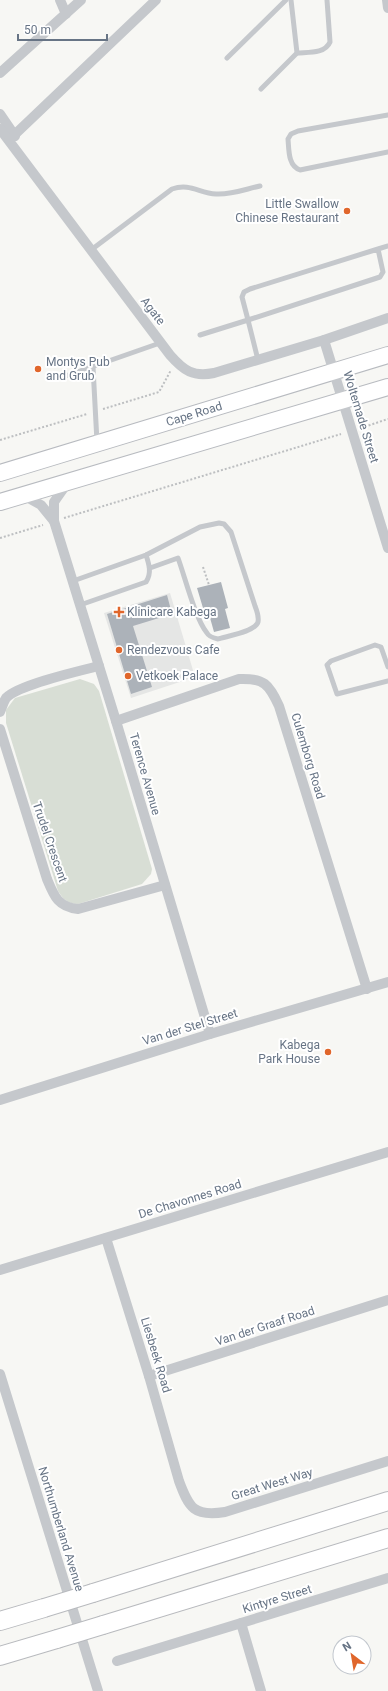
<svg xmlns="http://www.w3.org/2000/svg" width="388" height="1691" viewBox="0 0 388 1691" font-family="Roboto,sans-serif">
<rect width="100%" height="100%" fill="#f7f7f4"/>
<!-- built -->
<path fill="#e5e6e5" d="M170,593L195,677L131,698L104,613Z"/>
<!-- green -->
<path fill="#d8ded5" d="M80,679L94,684L99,691L152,869L151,874L142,884L78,904C68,904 63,899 58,891L6,723V710L15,698Z"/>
<!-- building -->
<g fill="#acb2b9">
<path d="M221,582L228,608L225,609L230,628L214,632L207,607L203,608L197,588Z"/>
<path d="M167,595L172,614L133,626L152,687L131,694L107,614Z"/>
</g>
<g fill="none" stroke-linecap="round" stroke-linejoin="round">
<!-- primary casing -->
<g stroke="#b8bbc0" stroke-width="18">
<g id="primary">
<path d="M0,473L388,355"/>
<path d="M0,502L388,387"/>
</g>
</g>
<!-- motorway casing -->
<g stroke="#b8babe" stroke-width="20">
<g id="motorway">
<path d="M93,1593L388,1501"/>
<path d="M0,1621L44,1608"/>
<path d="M103,1625L388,1538"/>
<path d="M0,1656L57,1639"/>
</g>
</g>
<!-- path -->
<g stroke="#bdbfc1" stroke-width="2" stroke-dasharray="2 2" stroke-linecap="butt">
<path d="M103,409L159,392L171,370"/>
<path d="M361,428L388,419"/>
<path d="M0,440L87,414"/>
<path d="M64,518L341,434"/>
<path d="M0,538L43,525"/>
<path d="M203,567L209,585"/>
</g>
<!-- service -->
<g stroke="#c5c8cc" stroke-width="5">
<path d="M297,53C308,52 325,54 330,42L327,0"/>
<path d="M227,58L286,0"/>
<path d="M261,89L297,53L291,0"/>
<path d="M388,115L298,131L291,134L288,139C289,150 288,166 300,170L388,152"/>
<path d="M378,249L250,289L244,292L242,297L248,320L380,277L383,272L378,249L388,246"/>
<path d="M91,250L172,189C190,183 199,193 216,194C231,195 246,189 260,186"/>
<path d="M200,335L248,320L258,360"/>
<path d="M93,367L97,442"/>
<path d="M57,379L160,343"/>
<path d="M73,581L146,555L200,527L219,523L224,524L231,532L255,606C257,611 259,617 258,622C255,632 227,636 218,639C213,638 209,637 207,633C195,618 185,577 178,558L150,568"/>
<path d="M80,605L146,582C152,573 149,564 146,555"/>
<path d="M388,667L381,647L375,645L331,661L327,665L337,694L388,681"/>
</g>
<!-- minor -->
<g stroke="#c5c8cc" stroke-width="10">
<path d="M60,0L66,14"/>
<path d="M387,0L388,8"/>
<path d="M0,73L81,0"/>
<path d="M0,114L15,136"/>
<path d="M0,129L170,355C184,371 193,377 214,373L324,340L388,318"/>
<path d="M9,140L156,0"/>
<path d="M324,340L388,548"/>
<path d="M68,482L54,502V521L116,721L210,1034"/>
<path d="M23,495L41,505L54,521"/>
<path d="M0,712C2,707 3,703 6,698C18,685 79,671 99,666"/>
<path d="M116,721L239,679C264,678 269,684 279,706L367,989"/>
<path d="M0,729L47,879C54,896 58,907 78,909L165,885"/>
<path d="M0,1100L210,1034L388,982"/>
<path d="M106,1238L149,1376L179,1481C189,1508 194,1517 225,1512L388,1461"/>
<path d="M0,1270L388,1152"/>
<path d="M0,1374L98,1691"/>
<path d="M149,1376L388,1300"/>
<path d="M241,1623L261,1691"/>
<path d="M117,1661L388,1578"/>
</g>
<!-- primary -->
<use href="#primary" stroke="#fff" stroke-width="16"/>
<!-- motorway -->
<use href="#motorway" stroke="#fff" stroke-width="18"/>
<!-- motorway-bridge casing -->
<g stroke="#b8babe" stroke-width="20" stroke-linecap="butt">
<g id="motorway-bridge">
<path d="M44,1608L93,1593"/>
<path d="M57,1639L103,1625"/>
</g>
</g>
<!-- motorway-bridge -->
<use href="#motorway-bridge" stroke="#fff" stroke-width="18"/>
</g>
<!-- markers -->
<g fill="#e0662b" stroke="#fff" stroke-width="1.5">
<circle cx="347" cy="211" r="4"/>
<circle cx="38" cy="369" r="4"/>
<path d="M117 606h4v4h4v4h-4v4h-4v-4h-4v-4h4z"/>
<circle cx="119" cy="650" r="4"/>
<circle cx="128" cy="676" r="4"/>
<circle cx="328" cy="1052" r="4"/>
</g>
<g text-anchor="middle" stroke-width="4" stroke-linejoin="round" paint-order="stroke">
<!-- poi labels -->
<g font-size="12" fill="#677485" stroke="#fff" text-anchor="start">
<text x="339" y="208" text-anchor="end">Little Swallow<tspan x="339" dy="14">Chinese Restaurant</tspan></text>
<text x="46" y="366">Montys Pub<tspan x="46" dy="14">and Grub</tspan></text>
<text x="127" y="616">Klinicare Kabega</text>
<text x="127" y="654">Rendezvous Cafe</text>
<text x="136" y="680">Vetkoek Palace</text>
<text x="320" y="1049" text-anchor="end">Kabega<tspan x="320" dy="14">Park House</tspan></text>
</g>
<!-- street labels -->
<g font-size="12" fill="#677485" stroke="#fff">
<text transform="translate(153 311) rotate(53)" y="4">Agate</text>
<text transform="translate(194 414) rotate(-17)" y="4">Cape Road</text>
<text transform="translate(361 417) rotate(73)" y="4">Woltemade Street</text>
<text transform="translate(308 756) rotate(73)" y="4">Culemborg Road</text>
<text transform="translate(145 774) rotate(74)" y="4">Terence Avenue</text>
<text transform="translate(50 842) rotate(71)" y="4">Trudel Crescent</text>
<text transform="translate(190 1027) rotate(-17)" y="4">Van der Stel Street</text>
<text transform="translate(190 1199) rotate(-17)" y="4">De Chavonnes Road</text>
<text transform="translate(265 1326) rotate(-18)" y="4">Van der Graaf Road</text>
<text transform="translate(156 1355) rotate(73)" y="4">Liesbeek Road</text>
<text transform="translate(272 1484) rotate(-17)" y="4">Great West Way</text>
<text transform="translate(61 1529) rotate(73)" y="4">Northumberland Avenue</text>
<text transform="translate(277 1599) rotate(-17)" y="4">Kintyre Street</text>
</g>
</g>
<!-- north arrow -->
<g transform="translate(352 1655) rotate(329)"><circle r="19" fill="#ffffff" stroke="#c2c7ce"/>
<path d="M0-3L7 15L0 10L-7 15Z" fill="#e0662b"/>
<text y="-6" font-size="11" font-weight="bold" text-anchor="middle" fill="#677485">N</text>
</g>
<!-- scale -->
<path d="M18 34v6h89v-6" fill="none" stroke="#677485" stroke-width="2"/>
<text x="24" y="34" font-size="12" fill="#677485" stroke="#ffffff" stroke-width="3" paint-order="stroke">50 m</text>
</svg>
